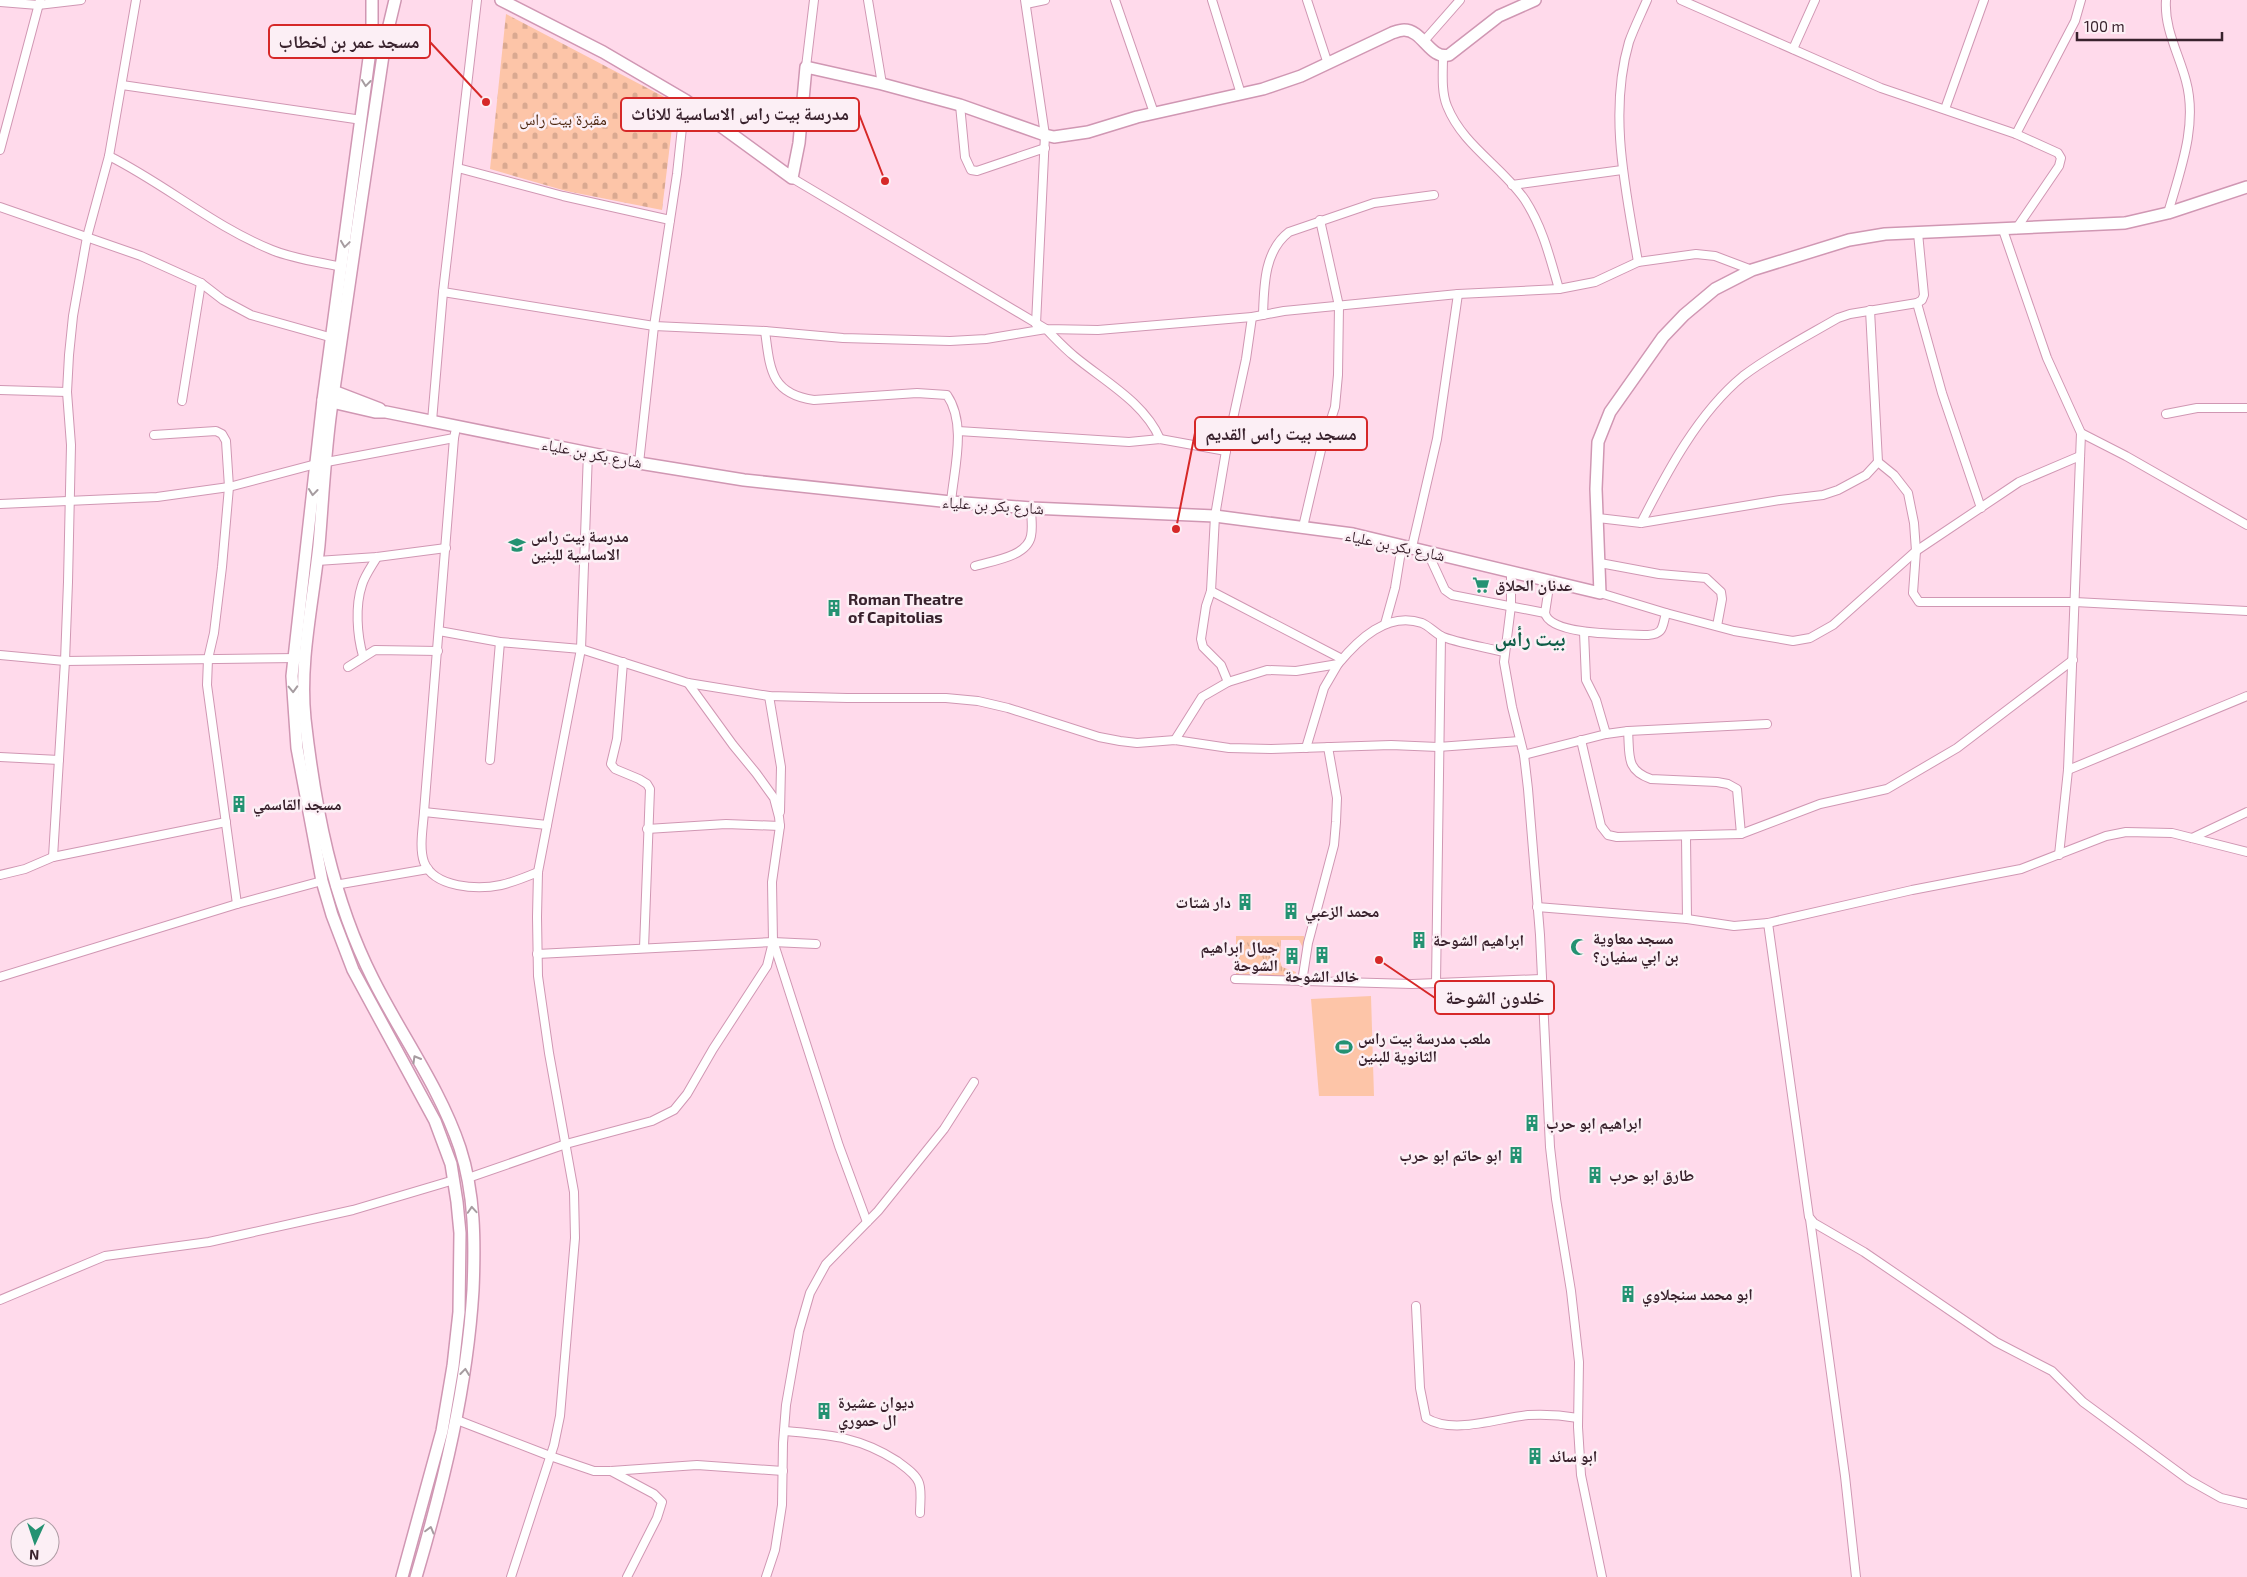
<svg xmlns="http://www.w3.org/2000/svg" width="2247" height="1577" viewBox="0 0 2247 1577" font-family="'Exo 2','Noto Naskh Arabic',sans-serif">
<defs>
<pattern id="grass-tufts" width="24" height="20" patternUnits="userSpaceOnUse" patternTransform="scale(1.25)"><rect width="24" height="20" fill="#fdc5a8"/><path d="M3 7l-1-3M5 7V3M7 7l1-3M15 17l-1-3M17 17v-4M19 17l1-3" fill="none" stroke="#daa991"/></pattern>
<pattern id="cemetery-stones" width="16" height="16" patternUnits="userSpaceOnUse" patternTransform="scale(1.25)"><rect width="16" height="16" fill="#fdc5a8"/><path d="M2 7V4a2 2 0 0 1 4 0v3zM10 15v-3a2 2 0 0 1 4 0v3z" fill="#daa991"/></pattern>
</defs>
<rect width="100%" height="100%" fill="#ffdaeb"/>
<!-- grass -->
<path fill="url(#grass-tufts)" d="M1236,936H1304V950L1299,940H1281L1280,961L1282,967L1296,972L1295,978H1236Z"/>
<!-- cemetery -->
<path fill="url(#cemetery-stones)" d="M506,14L670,100L674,111L662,210L566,191L490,169Z"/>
<!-- pitch -->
<path fill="#fdc5a8" d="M1371,996L1374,1096H1319L1311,999Z"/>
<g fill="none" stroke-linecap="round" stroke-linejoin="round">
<!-- street casing -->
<g stroke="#d097b3" stroke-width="10">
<g id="street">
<path d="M868,0L882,84"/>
<path d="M1025,0L1045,135L1036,324"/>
<path d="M1115,0L1154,113"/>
<path d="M1212,0L1241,94"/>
<path d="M1307,0L1328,64"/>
<path d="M1681,0L1881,88L2016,134L2058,153L2061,158L2059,166L2016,229"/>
<path d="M2166,0C2164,29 2179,54 2186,81C2198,125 2180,171 2168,213"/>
<path d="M0,2L38,5L81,0"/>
<path d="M1026,4L1045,0"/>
<path d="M1424,41L1460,0"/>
<path d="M1793,49L1815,0"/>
<path d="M1443,57C1443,72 1441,91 1447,106C1463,146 1502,166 1525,200C1543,228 1550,258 1559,289"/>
<path d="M806,67L814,0"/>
<path d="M122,85L362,120"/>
<path d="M960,105L965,157L971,170L977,171L1045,148"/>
<path d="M1945,109L1984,0"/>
<path d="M2016,134L2075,21L2081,0"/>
<path d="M0,150L40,0"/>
<path d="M109,156C165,184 213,226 272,250C294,259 319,262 342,267"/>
<path d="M458,168L563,196L670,220"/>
<path d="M792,178L1046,329L1098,330L1252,317L1284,311L1458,294L1559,289L1595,282L1638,262L1696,254L1715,256L1752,270"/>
<path d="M1512,185L1622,170"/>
<path d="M0,207L141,256L201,283L223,300L251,315L333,338"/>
<path d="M2003,230L2047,358L2081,433L2068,770L2059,855"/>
<path d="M1638,262C1626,191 1608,114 1629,42C1634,28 1641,14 1647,0"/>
<path d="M443,292L654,326L765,331L843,338L950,341L986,339L1046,329C1055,338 1064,348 1074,356C1104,381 1144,402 1160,439"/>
<path d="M1917,303L1942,393L1981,508"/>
<path d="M1870,310L1878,462L1894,475L1908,493L1914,523L1916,551L1913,593L1919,602H2075L2247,611"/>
<path d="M1263,315C1264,286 1264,251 1289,232L1374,203L1434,195"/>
<path d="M765,331C770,368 770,394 814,400L917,393L947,395C967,424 954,469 951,502"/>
<path d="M0,390L67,392"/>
<path d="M182,401L201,283"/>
<path d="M2166,414L2197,408H2247"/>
<path d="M432,421L443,292L477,0"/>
<path d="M958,431L1129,442L1160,439L1226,451"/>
<path d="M2081,433L2126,456L2247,525"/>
<path d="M154,435L216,431L222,434L226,441L229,487L222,567L214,633L208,659L207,685L237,904"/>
<path d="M454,438L424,812C423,827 419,848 424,862C434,888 478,890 501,885C514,882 526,877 538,872"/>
<path d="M639,463L654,326L677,174L685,100"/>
<path d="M0,504L157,497L229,487L316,464L454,438L455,433"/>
<path d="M1598,518L1641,523L1780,500L1823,495L1838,490L1866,475L1878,462"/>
<path d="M1641,523C1667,472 1698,413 1743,376C1772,354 1807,336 1838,318L1850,314L1917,303L1922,300L1924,295L1918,233"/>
<path d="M1303,527L1321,450L1335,407L1338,375L1339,306L1320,220"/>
<path d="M1412,547L1437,439L1458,294"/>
<path d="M1427,551L1445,590L1452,595L1545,613L1550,580"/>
<path d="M317,561L377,557L446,548"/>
<path d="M1600,563L1659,574L1706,578L1721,592L1722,599L1717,626"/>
<path d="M975,566C991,561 1027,557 1031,536C1033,527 1031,517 1031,508"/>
<path d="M1511,571V606L1504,662L1512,707L1524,755L1528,789L1540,935L1550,1147L1556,1199L1571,1291L1579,1362L1578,1427L1581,1475L1602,1577"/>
<path d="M1211,591L1342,659"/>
<path d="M1600,593L1666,613L1734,631L1793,641L1810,638L1833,625L1916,551L2019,482L2080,456"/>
<path d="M1545,613C1550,636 1627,634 1648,635C1664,634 1662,627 1666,613"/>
<path d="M1385,624L1395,588L1402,545"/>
<path d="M439,631L500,642L581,649L688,683L769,696L847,698H946L978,701L1008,708L1099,737L1120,741L1137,743L1175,740L1229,748L1271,749L1391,745L1438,747L1520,741"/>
<path d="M1584,632L1586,680L1596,700L1606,734"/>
<path d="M0,655L65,661L298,658"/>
<path d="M363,656C357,635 355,606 362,585C365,575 372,566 377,557"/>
<path d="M623,662L617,739L611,764L615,769L639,779L647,784L650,789L644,948"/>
<path d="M348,667L375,650L438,651"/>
<path d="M1228,682L1221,665L1203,647L1201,639L1206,606L1211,591L1215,516L1226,451L1246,359L1252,317"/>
<path d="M769,696L781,767L780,812"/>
<path d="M1628,731C1630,755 1625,770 1651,779L1717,782L1728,784L1737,789L1741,834"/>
<path d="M1175,740L1202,697L1228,682L1267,670L1296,671L1338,664C1358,640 1387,611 1422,623C1429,626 1434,632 1441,636C1453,642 1489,648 1504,652"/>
<path d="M1581,740L1601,826L1608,835L1617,837L1741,834L1820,804L1887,789L1957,748L2073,660"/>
<path d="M1306,748L1324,688L1338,664"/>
<path d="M1524,755L1606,734L1628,731L1767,724"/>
<path d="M0,757L59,760"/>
<path d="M490,760L500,642"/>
<path d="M2068,770L2247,696"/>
<path d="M424,812L547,825"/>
<path d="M647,829L726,824L780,826"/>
<path d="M1686,837L1687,919"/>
<path d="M2192,838L2247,812"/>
<path d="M53,857L65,661L68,582L71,445L67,392L69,355L73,316L87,237L109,156L136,0"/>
<path d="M0,875L25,869L53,857L226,822"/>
<path d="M335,885L428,869"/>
<path d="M1537,907L1687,919L1734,926L1768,923L1809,1217L1814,1223L1864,1252L1996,1342L2052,1371L2083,1402L2189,1480L2221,1498L2247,1504"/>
<path d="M1768,923L1912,890L2021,869L2106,836L2126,832L2172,833L2247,852"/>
<path d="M774,944L839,1146L867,1222"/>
<path d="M537,954L773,942L816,944"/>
<path d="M0,977L237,904L322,881"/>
<path d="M1235,979L1412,984L1541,979"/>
<path d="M1302,982L1308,943L1334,845L1336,822L1337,798L1328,747"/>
<path d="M1436,983L1441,636"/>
<path d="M468,1178L566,1144L652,1121L674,1110L687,1094L713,1049L767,966L773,942L772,882L780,826L779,817L774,798L756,773L733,745L688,683"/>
<path d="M1810,1219L1845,1476L1856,1577"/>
<path d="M0,1300L105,1256L209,1242L353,1210L454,1180"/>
<path d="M1416,1306L1420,1388L1426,1418C1453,1435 1498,1418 1528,1415C1545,1414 1561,1415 1578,1418"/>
<path d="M457,1420L550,1456L594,1471H611L697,1465L783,1471"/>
<path d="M784,1431C828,1435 859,1436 897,1461C905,1467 916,1474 919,1483C922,1492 920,1503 920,1513"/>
<path d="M611,1471L654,1494L662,1502L657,1518L627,1577"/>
<path d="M511,1577L554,1445L560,1416L575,1238L574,1192L549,1053L538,976L537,917L538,872L581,649L588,452"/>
<path d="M766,1577L775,1550L782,1505L783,1443L786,1405L799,1331L810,1293L826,1264L878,1211L944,1129L974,1082"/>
</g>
</g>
<!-- secondary casing -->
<g stroke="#d097b3" stroke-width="14">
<g id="secondary">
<path d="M372,0V36L323,400L292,676L297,748L322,881L332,915L353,970L435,1121L451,1164L457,1202L460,1233L459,1312L453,1366L442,1431L402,1577"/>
<path d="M395,0L385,42C367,162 349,283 332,403C325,450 323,498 319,545C313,603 299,661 305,719C315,808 332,898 373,979C401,1035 440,1088 460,1148C475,1194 475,1242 473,1290C467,1388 444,1482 416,1577"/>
<path d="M501,0L603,52L685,100L792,178L799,143L806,67L882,84L960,105L1045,135L1054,137L1088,132L1137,117L1263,89L1301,76L1392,33C1395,32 1400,30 1404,30C1423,30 1430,60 1449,55L1499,16L1535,0"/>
<path d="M328,389L380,409"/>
<path d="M323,400L375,412H386L639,463L744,480L951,502L1031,508L1215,516L1353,534L1600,593L1596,489L1598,442L1610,412L1663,337L1684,315L1715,289L1752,270L1849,240L1885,234L2125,223L2168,213L2247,187"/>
</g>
</g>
<!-- street -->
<use href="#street" stroke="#fff" stroke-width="8"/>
<!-- secondary -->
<use href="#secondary" stroke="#fff" stroke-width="11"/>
</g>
<!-- one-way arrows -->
<defs><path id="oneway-chevron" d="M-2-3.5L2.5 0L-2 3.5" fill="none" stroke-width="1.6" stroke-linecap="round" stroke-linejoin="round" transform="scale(1.25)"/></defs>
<g stroke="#a69ca0">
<use href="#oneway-chevron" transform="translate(366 83) rotate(97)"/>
<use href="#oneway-chevron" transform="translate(345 244) rotate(98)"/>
<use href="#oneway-chevron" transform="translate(313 492) rotate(96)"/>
<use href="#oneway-chevron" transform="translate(293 689) rotate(88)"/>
<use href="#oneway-chevron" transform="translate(416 1059) rotate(-120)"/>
<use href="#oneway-chevron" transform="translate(472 1210) rotate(-94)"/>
<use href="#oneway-chevron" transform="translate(465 1372) rotate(-83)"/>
<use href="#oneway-chevron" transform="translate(430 1530) rotate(-75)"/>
</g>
<!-- icons -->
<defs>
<g id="school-bare" transform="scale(1.35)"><path d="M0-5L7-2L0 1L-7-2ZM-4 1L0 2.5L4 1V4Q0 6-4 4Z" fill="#249272" stroke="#fceff5" stroke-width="2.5" paint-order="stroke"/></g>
<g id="supermarket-bare" transform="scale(1.35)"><path d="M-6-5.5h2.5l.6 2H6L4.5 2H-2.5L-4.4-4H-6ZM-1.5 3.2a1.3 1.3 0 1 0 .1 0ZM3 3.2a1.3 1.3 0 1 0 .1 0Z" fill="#249272" stroke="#fceff5" stroke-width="2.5" paint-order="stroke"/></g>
<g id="building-bare" transform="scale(1.35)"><path d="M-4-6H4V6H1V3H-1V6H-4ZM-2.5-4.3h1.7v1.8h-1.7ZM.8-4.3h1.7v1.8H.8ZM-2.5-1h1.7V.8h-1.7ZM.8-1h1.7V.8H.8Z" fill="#249272" stroke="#fceff5" stroke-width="2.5" paint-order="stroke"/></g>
<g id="mosque-bare" transform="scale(1.35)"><path d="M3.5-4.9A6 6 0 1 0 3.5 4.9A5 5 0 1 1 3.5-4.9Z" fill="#249272" stroke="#fceff5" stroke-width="2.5" paint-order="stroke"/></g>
<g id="stadium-bare" transform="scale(1.35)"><path d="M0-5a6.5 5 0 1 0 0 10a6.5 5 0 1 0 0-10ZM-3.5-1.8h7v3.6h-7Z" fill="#249272" stroke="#fceff5" stroke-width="2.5" paint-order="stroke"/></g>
</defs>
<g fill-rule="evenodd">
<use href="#school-bare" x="517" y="545"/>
<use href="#supermarket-bare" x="1481" y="585"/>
<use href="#building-bare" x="834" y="608"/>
<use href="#building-bare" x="239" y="804"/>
<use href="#building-bare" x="1245" y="902"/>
<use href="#building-bare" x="1291" y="911"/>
<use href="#building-bare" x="1419" y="940"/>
<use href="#mosque-bare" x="1579" y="947"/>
<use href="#building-bare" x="1322" y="955"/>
<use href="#building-bare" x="1292" y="956"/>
<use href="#stadium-bare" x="1344" y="1047"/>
<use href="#building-bare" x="1532" y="1123"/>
<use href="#building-bare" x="1516" y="1155"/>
<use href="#building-bare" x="1595" y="1175"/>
<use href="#building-bare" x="1628" y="1294"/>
<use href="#building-bare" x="824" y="1411"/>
<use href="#building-bare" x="1535" y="1456"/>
</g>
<g text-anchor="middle" stroke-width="5" stroke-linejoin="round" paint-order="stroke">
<!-- park labels -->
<g font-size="16" fill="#4f2913" stroke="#fceff5">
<text x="563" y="125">مقبرة بيت راس</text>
</g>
<!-- street labels -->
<g font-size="16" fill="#39222d" stroke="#fceff5">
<text transform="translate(592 453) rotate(11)" y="6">شارع بكر بن علياء</text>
<text transform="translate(993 505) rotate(4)" y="6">شارع بكر بن علياء</text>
<text transform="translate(1395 545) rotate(12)" y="6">شارع بكر بن علياء</text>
</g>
<!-- poi labels -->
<g font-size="16" font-weight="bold" fill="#39222d" stroke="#fceff5" text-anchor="start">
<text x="531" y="542">مدرسة بيت راس<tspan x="531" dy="18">الاساسية للبنين</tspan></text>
<text x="1495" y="591">عدنان الحلاق</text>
<text x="848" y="605">Roman Theatre<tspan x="848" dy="18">of Capitolias</tspan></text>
<text x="253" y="810">مسجد القاسمي</text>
<text x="1231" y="908" text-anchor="end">دار شتات</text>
<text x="1305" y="917">محمد الزعبي</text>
<text x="1593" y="944">مسجد معاوية<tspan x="1593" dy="18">بن ابي سفيان؟</tspan></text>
<text x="1433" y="946">ابراهيم الشوحة</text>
<text x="1278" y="953" text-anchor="end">جمال ابراهيم<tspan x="1278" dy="18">الشوحة</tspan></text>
<text x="1322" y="982" text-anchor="middle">خالد الشوحة</text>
<text x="1358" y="1044">ملعب مدرسة بيت راس<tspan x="1358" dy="18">الثانوية للبنين</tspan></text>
<text x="1546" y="1129">ابراهيم ابو حرب</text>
<text x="1502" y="1161" text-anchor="end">ابو حاتم ابو حرب</text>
<text x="1609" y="1181">طارق ابو حرب</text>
<text x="1642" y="1300">ابو محمد سنجلاوي</text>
<text x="838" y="1408">ديوان عشيرة<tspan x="838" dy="18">ال حموري</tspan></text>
<text x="1549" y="1462">ابو سائد</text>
</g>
<!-- district labels -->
<g font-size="21" font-weight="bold" fill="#0d5c46" stroke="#fceff5">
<text x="1530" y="646">بيت رأس</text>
</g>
</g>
<!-- callouts -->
<path fill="none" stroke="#d62828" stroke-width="2" d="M486 102L430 42M885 181L859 114M1176 529L1195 433M1379 960L1435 998"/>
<g fill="#d62828" stroke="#fceff5" stroke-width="2">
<circle cx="486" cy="102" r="5"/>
<circle cx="885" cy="181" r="5"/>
<circle cx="1176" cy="529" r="5"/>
<circle cx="1379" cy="960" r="5"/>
</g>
<g fill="#fceff5" stroke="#d62828" stroke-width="2">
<rect x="269" y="25" width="161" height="33" rx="5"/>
<rect x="621" y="98" width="238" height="33" rx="5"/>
<rect x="1195" y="417" width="172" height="33" rx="5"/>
<rect x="1435" y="981" width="119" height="33" rx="5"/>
</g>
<g font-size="18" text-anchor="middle" font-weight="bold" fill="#39222d">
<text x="349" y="48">مسجد عمر بن لخطاب</text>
<text x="740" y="120">مدرسة بيت راس الاساسية للاناث</text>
<text x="1281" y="440">مسجد بيت راس القديم</text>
<text x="1495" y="1004">خلدون الشوحة</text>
</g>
<!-- north arrow -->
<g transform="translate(35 1542) rotate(183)"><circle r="24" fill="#fceff5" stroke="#ae9da5"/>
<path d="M0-4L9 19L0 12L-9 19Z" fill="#249272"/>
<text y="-8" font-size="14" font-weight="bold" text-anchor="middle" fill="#39222d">N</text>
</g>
<!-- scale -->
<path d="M2077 32v8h145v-8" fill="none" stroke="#39222d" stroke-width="2.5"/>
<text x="2084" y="32" font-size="15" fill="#39222d" stroke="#fceff5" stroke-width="4" paint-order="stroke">100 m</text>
</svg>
